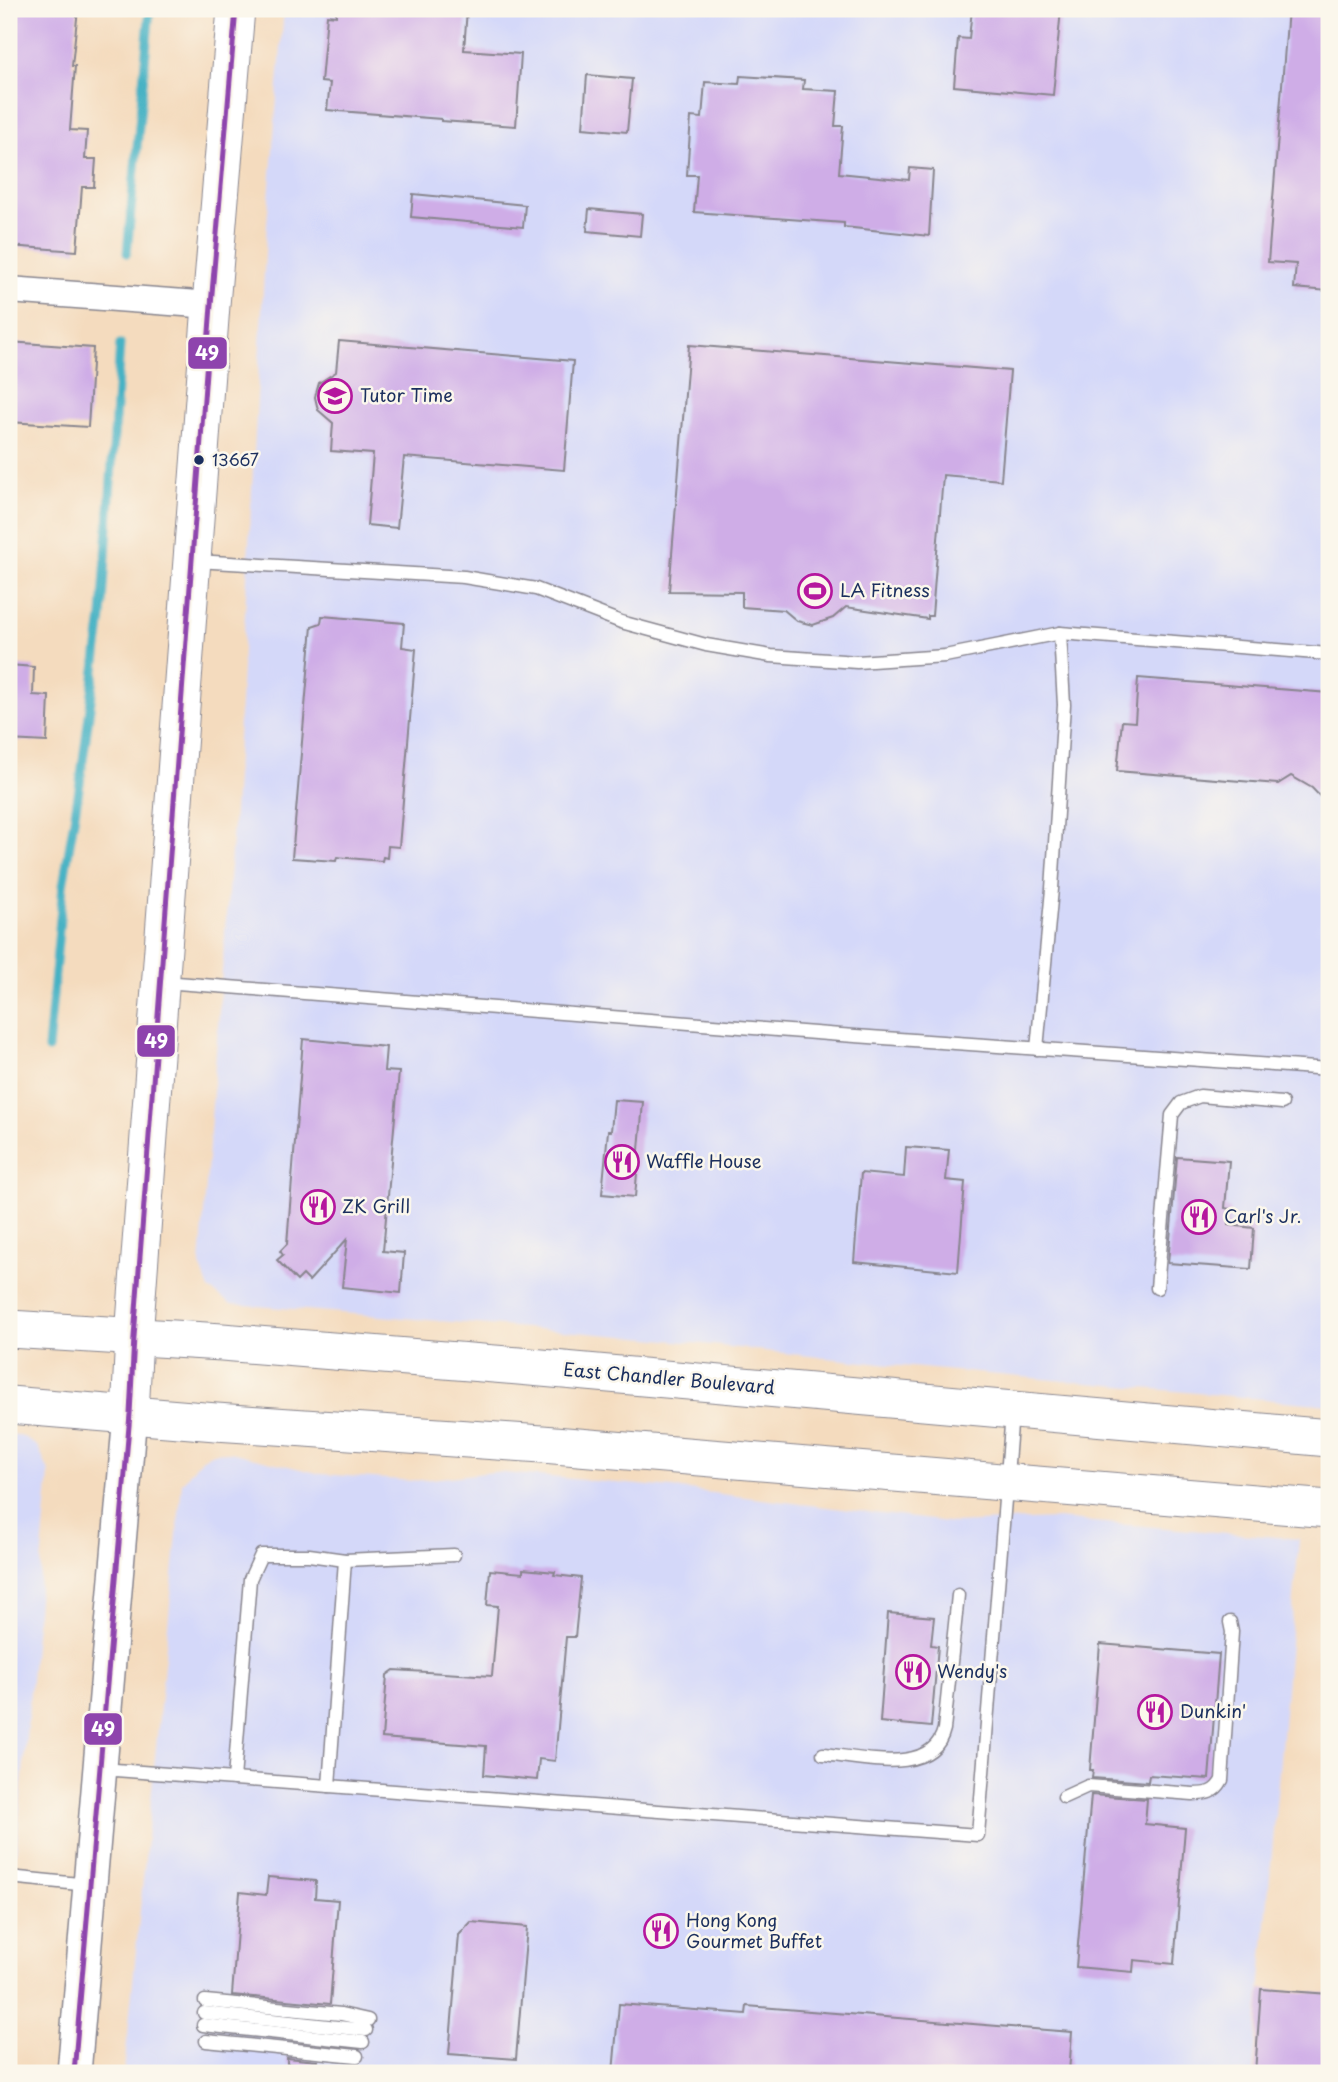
<svg xmlns="http://www.w3.org/2000/svg" width="1338" height="2082" viewBox="0 0 1338 2082" font-family="'Playpen Sans',sans-serif">
<rect width="100%" height="100%" fill="#fbf7ec"/>
<filter id="ink" filterUnits="userSpaceOnUse"><feTurbulence type="fractalNoise" baseFrequency=".0143" numOctaves="2"/><feDisplacementMap in="SourceGraphic" scale="14" xChannelSelector="R" yChannelSelector="G"/><feConvolveMatrix kernelMatrix="1 2 1 2 8 2 1 2 1" color-interpolation-filters="sRGB"/></filter>
<filter id="wash" filterUnits="userSpaceOnUse"><feTurbulence type="fractalNoise" baseFrequency=".00686" numOctaves="4" result="noise"/><feDisplacementMap in="SourceGraphic" scale="28" xChannelSelector="R" yChannelSelector="G"/><feGaussianBlur stdDeviation="1.57" result="paint"/><feColorMatrix in="noise" values="0 0 0 0 0 0 0 0 0 0 0 0 0 0 0 0 0 1.4 0 .05"/><feComposite in="paint" operator="in"/></filter>
<g filter="url(#wash)">
<rect width="100%" height="100%" fill="#f4dbbe"/>
<!-- built -->
<g fill="#d4d8f9">
<path d="M284,9H1329V1405L890,1365L649,1338L231,1304L209,1289L200,1265L234,812L266,237Z"/>
<path d="M9,1433L26,1438L38,1447L49,1472L9,1935Z"/>
<path d="M230,1452L321,1474L413,1481L494,1472L672,1488L955,1523L1056,1519L1299,1539L1253,2073H124L182,1483L201,1459L213,1453Z"/>
</g>
<g fill="none" stroke-linecap="round" stroke-linejoin="round">
<!-- stream -->
<g stroke="#47b2c4" stroke-width="9">
<path d="M127,253L150,9"/>
<path d="M48,1049L63,886L80,783L102,617L120,344"/>
</g>
</g>
<g id="blocks">
<!-- building -->
<g fill="#cfade7">
<path d="M9,9H78L72,66H75L70,130L87,131L85,159H96L94,187H82L77,251L9,246Z"/>
<path d="M336,9H467L464,50L521,54L516,126L441,121V119L327,110L330,83L321,82L327,15L336,16Z"/>
<path d="M972,9H1061L1053,95L954,86L958,38L969,39Z"/>
<path d="M1288,9H1329V291L1294,288L1296,264L1268,262Z"/>
<path d="M587,75L632,79L627,132L583,128Z"/>
<path d="M740,76L804,80L803,89L838,91L835,126H843L839,173L909,180L910,168L933,170L929,236L844,227V223L694,212L697,175H687L691,117L702,118L705,82L739,84Z"/>
<path d="M413,194L525,205L523,227L411,217Z"/>
<path d="M589,209L642,214L640,236L587,231Z"/>
<path d="M339,341L573,361L564,470L404,457L397,528L367,525L373,454L331,451L333,423L318,410L315,397L319,383L336,372Z"/>
<path d="M9,342L93,348L88,427L9,422Z"/>
<path d="M689,345L1010,371L1001,480L943,475L932,616H928V619L846,607L833,618L813,625L797,621L784,610L742,607V592L669,591Z"/>
<path d="M322,616L404,623L402,647L416,649L399,847L388,846L387,858L383,857L382,861L337,857L336,861L292,858L312,626L321,623Z"/>
<path d="M9,665L34,667L33,695L49,696L47,742L9,740Z"/>
<path d="M1138,678L1329,693V806L1312,788L1291,776L1278,784L1117,771L1122,721L1135,722Z"/>
<path d="M303,1039L386,1047L384,1071L399,1072L383,1251L404,1253L401,1293L342,1287L347,1239L309,1281L303,1275L297,1281L277,1260L283,1255L280,1251L287,1244Z"/>
<path d="M614,1100L643,1102L635,1197L602,1194L608,1131H611Z"/>
<path d="M906,1147L949,1150L946,1180L965,1182L958,1272L854,1262L861,1173L904,1177Z"/>
<path d="M1177,1157L1229,1161L1225,1208L1230,1209L1229,1225L1254,1228L1251,1269L1168,1263Z"/>
<path d="M523,1569L555,1572L554,1575L581,1578L575,1637H566L555,1761L539,1759L537,1780L484,1775L486,1746L382,1738L387,1675L394,1670L492,1676L498,1606L487,1605L490,1570L523,1573Z"/>
<path d="M888,1613L934,1617L931,1645L938,1646L931,1727L880,1722Z"/>
<path d="M1100,1644L1219,1654L1209,1779L1149,1775L1148,1782L1092,1778L1093,1770H1090Z"/>
<path d="M1091,1795L1147,1799L1145,1824L1185,1828L1174,1964L1134,1960L1133,1972L1076,1967Z"/>
<path d="M268,1877L316,1881L315,1898L338,1900L330,2004L232,1995L240,1892L266,1895Z"/>
<path d="M471,1922L527,1927L516,2059L449,2054L459,1935Z"/>
<path d="M1261,1989L1329,1994V2073H1255Z"/>
<path d="M619,2004L746,2014L747,2006L1072,2032L1069,2073H613Z"/>
<path d="M287,2058L317,2061L316,2067L287,2064Z"/>
</g>
</g>
</g>
<g filter="url(#ink)">
<use href="#blocks" fill-opacity="0" stroke="#88858e" stroke-width="2"/>
<g fill="none" stroke-linecap="round" stroke-linejoin="round">
<!-- service casing -->
<g stroke="#88858e" stroke-width="15">
<g id="service">
<path d="M196,561L464,577L536,589L621,622L706,645L771,656L857,662L945,656L1060,633L1329,654"/>
<path d="M164,982L841,1035L1329,1069"/>
<path d="M1037,1049L1052,889L1064,705L1060,633"/>
<path d="M1157,1288L1172,1115L1181,1103L1200,1096L1282,1103"/>
<path d="M823,1754C860,1757 933,1777 944,1729L958,1595"/>
<path d="M102,1769L978,1835L1012,1413"/>
<path d="M234,1779L250,1579L261,1555H309L345,1560L454,1555"/>
<path d="M329,1786L345,1560"/>
<path d="M1064,1797L1088,1786L1193,1794C1206,1794 1215,1793 1222,1780L1232,1632L1230,1622"/>
<path d="M9,1877L89,1885"/>
<path d="M205,2001L341,2014L368,2020"/>
<path d="M204,2013L366,2030"/>
<path d="M203,2025L363,2042"/>
<path d="M206,2041L357,2056"/>
</g>
</g>
<!-- minor casing -->
<g stroke="#88858e" stroke-width="29">
<path id="minor" d="M9,290L211,305"/>
</g>
<!-- tertiary casing -->
<g stroke="#88858e" stroke-width="36">
<path id="tertiary" d="M74,2073L130,1414"/>
</g>
<!-- secondary casing -->
<g stroke="#88858e" stroke-width="39">
<g id="secondary">
<path d="M9,1329L222,1342L519,1366L1329,1438"/>
<path d="M9,1405L216,1422L542,1444L1329,1509"/>
<path d="M130,1414L134,1337L211,305L236,9"/>
</g>
</g>
<!-- service -->
<use href="#service" stroke="#fff" stroke-width="12"/>
<!-- minor -->
<use href="#minor" stroke="#fff" stroke-width="26"/>
<!-- tertiary -->
<use href="#tertiary" stroke="#fff" stroke-width="33"/>
<!-- secondary -->
<use href="#secondary" stroke="#fff" stroke-width="37"/>
<!-- bus-1 casing -->
<g stroke="#fbf7ec" stroke-width="10">
<path id="bus-1" d="M74,2073L130,1414L134,1337L211,305L236,9"/>
</g>
<!-- bus-1 -->
<use href="#bus-1" stroke="#8e44ad" stroke-width="5"/>
</g>
</g>
<!-- icons -->
<defs>
<g id="school-ring" transform="scale(1.75)"><circle r="9.5" fill="#fbf7ec" stroke="#b5179e" stroke-width="1.5"/><path d="M0-5L7-2L0 1L-7-2ZM-4 1L0 2.5L4 1V4Q0 6-4 4Z" fill="#b5179e"/></g>
<g id="stadium-ring" transform="scale(1.75)"><circle r="9.5" fill="#fbf7ec" stroke="#b5179e" stroke-width="1.5"/><path d="M0-5a6.5 5 0 1 0 0 10a6.5 5 0 1 0 0-10ZM-3.5-1.8h7v3.6h-7Z" fill="#b5179e"/></g>
<g id="restaurant-ring" transform="scale(1.75)"><circle r="9.5" fill="#fbf7ec" stroke="#b5179e" stroke-width="1.5"/><path d="M-5-6h1v4h1v-4h1v4h1v-4h1v5L-1.5 .5V6h-2V.5L-5-1ZM5-6V6H3V1.5H1.5Q1.5-4 5-6Z" fill="#b5179e"/></g>
</defs>
<g fill-rule="evenodd">
<use href="#school-ring" x="335" y="396"/>
<use href="#stadium-ring" x="815" y="591"/>
<use href="#restaurant-ring" x="622" y="1162"/>
<use href="#restaurant-ring" x="318" y="1207"/>
<use href="#restaurant-ring" x="1199" y="1217"/>
<use href="#restaurant-ring" x="913" y="1672"/>
<use href="#restaurant-ring" x="1155" y="1712"/>
<use href="#restaurant-ring" x="661" y="1931"/>
</g>
<!-- markers -->
<circle fill="#1b2f5e" stroke="#fbf7ec" stroke-width="2.5" cx="199" cy="460" r="6"/>
<g text-anchor="middle" stroke-width="5" stroke-linejoin="round" paint-order="stroke">
<!-- bus labels -->
<g font-size="16" fill="#1b2f5e" stroke="#fbf7ec" text-anchor="start">
<text x="212" y="466">13667</text>
</g>
<!-- poi labels -->
<g font-size="18" fill="#1b2f5e" stroke="#fbf7ec" text-anchor="start">
<text x="360" y="402">Tutor Time</text>
<text x="840" y="597">LA Fitness</text>
<text x="646" y="1168">Waffle House</text>
<text x="342" y="1213">ZK Grill</text>
<text x="1224" y="1223">Carl's Jr.</text>
<text x="937" y="1678">Wendy's</text>
<text x="1180" y="1718">Dunkin'</text>
<text x="686" y="1927">Hong Kong<tspan x="686" dy="21">Gourmet Buffet</tspan></text>
</g>
<!-- street labels -->
<g font-size="18" fill="#1b2f5e" stroke="#fbf7ec">
<text transform="translate(669 1379) rotate(5)" y="6">East Chandler Boulevard</text>
</g>
</g>
<g stroke="#fbf7ec" stroke-width="2.5">
<rect x="187" y="336" width="41" height="34" rx="7" fill="#8e44ad"/>
<rect x="136" y="1024" width="40" height="34" rx="7" fill="#8e44ad"/>
<rect x="83" y="1712" width="40" height="34" rx="7" fill="#8e44ad"/>
</g>
<g font-size="19" text-anchor="middle" font-weight="bold" fill="#fff">
<text x="207" y="360">49</text>
<text x="156" y="1048">49</text>
<text x="103" y="1736">49</text>
</g>
<!-- margin -->
<rect width="1338" height="2082" fill="none" stroke="#fbf7ec" stroke-width="35"/>
</svg>
